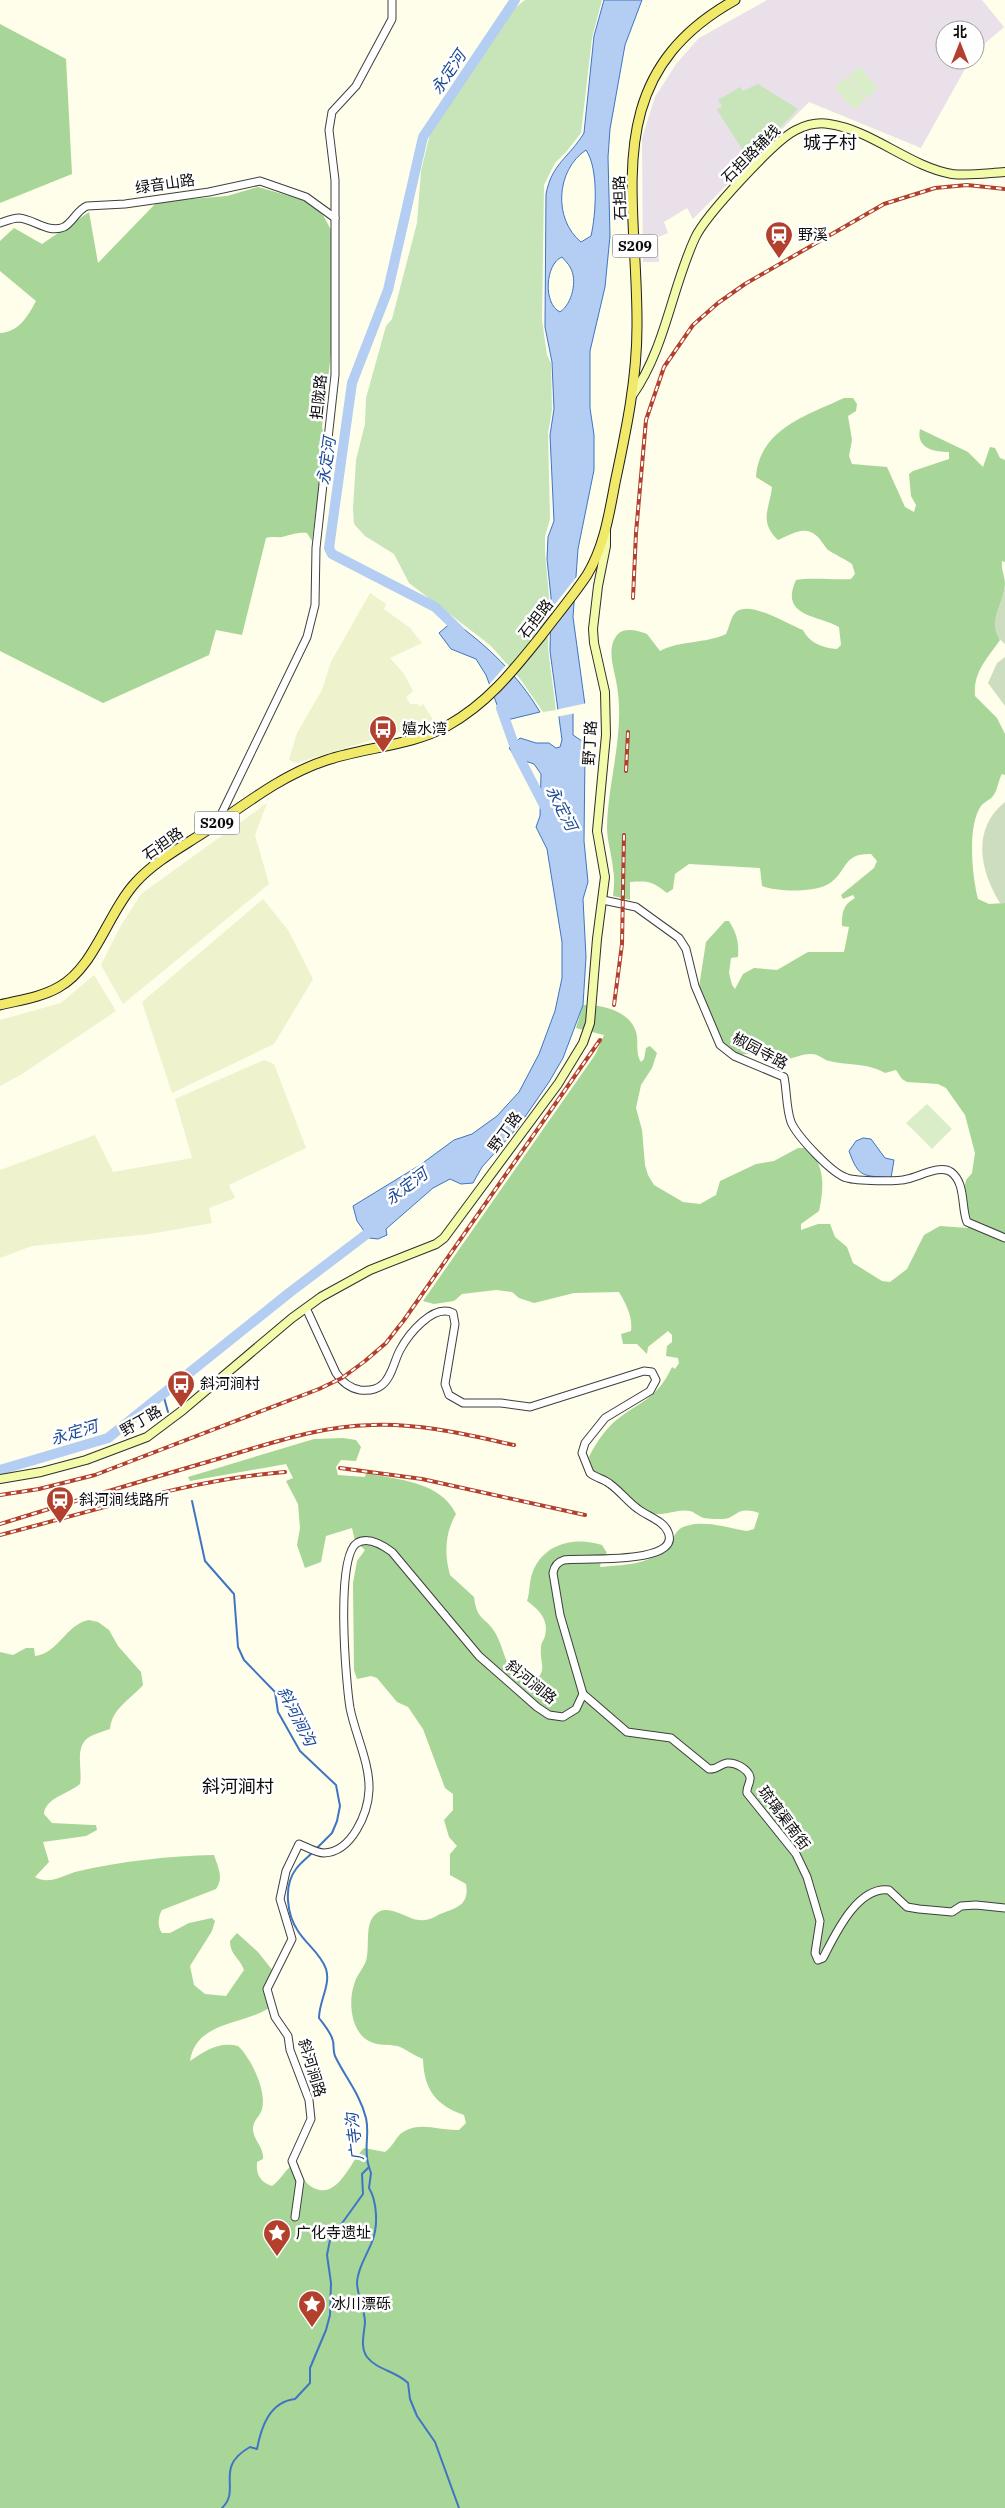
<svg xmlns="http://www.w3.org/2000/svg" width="1005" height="2508" viewBox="0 0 1005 2508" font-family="'IBM Plex Serif','Noto Sans SC',serif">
<rect width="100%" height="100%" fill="#fefeeb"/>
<!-- industrial -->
<path fill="#eae0e9" d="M767,0H982L1004,27L975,52V30H945V60H970L921,148L809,102L693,219L687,208L664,222L668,233L658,237L659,262H643L642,138L655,97L676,64L699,38Z"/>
<!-- farmland -->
<g fill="#eef2cd">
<path d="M370,593L386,604L384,609L410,628L422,643L390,658L404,674L413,691L406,697L410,704H418L419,707L423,704L434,721L297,763L289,760L297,733L322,690L331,662Z"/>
<path d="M267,803L255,835L269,884L123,1004L101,965L120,927L141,894Z"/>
<path d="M263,899L288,930L313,979L274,1044L172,1093L142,1002Z"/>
<path d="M94,975L116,1011L22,1074L0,1086V1020L61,1003Z"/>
<path d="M264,1060L274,1064L306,1148L229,1185L235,1198L209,1208L212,1223L150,1234L32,1246L0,1258V1170L95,1135L113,1172L192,1158L175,1099Z"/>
</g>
<!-- green -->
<g fill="#c7e5b8">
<path d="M525,0H602L592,38L581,133L567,151L555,163L544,185L542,320L547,355L551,363L552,410L548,433L550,519L545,537V553L549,596L548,649L556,710L543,712L521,680L490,645L409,583L394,554L365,536L354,524L353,509L356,460L365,424L366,398L386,326L392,319L417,223L421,171L430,134L511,11Z"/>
<path d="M758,84L798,109L749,160L717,110L722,106L718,100L740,87L743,91Z"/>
</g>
<!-- forest -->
<g fill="#a8d598">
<path d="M0,24L66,59L72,174L0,203Z"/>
<path d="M258,187L307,201L323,215L331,230V354L322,427L325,440L312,541L307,533C297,532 291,535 282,537C277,538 272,536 266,538L242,635L216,630L209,655L103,703L0,651V333C19,332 28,316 36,301L0,271V241L14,228L42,244L89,212L98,263L157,202L227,196Z"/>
<path d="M844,398H853L857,404L856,411L848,416L852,440L849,456L852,464L887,467L905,507L914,512L916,505L911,496L909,474L913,471L949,459V452C933,452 916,448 920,429L968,452L983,467L990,447L995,448L1000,458L1005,460V562L1002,561C1001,570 1005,576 1005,584C1004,606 988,617 1000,640C987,659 973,672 975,696L997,718L1005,734V775L1002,774C998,780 998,790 993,796C990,800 984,802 981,806C967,826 972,876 978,899L989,904L1005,903V2508H0V1652L13,1655L26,1648H34L35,1656C58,1654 66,1624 89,1620L98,1622L109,1630L118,1646L141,1672L143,1685C131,1699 112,1708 110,1729C104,1731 97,1733 91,1736C73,1745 83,1769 80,1784C68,1794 45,1798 44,1814L52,1823L92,1825H96L97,1830L86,1836L43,1842L49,1862L35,1877C50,1886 64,1874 79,1871C122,1861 170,1856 214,1855C218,1867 224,1878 216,1889L162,1910C158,1917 157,1926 162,1933H170L189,1923L212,1918L215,1921L212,1931L190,1966L194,1985L205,1994L226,1996L244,1970C240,1958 230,1955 230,1941L237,1933L258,1952L273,1971L264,1987L269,2008C243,2025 196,2021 190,2061C205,2051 219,2041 238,2046C251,2058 267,2091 262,2109C260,2117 252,2121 253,2130C254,2141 264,2147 263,2159L257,2162C256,2175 260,2182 272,2186C282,2179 285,2169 295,2163L298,2164C301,2175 305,2185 316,2189C339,2198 351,2160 364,2148L385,2152C394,2146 395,2137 403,2132C421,2121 440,2131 459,2130L466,2123L464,2115C435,2105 424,2089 423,2059C414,2056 403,2047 397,2046C388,2044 379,2046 371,2042C351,2034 348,2002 354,1985C356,1976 363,1969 366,1961C370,1948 365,1927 373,1917C386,1900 405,1919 419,1920C427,1921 433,1918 440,1914C455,1908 470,1906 466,1884L450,1875V1854L457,1846L449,1837L444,1820L453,1810V1794L445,1788L423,1729L408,1707L397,1702L377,1678L371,1676L357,1679L354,1670L353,1583L357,1561L365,1550L355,1541L352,1528L326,1536L321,1562L305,1568L297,1545L300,1528L298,1504L286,1481L293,1478L286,1464L190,1481L188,1477L314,1439L343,1438L356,1440L361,1447L356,1461L341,1460L336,1467L338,1475L365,1477L366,1473C398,1480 440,1481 456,1514C445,1533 444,1553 450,1575L474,1597C477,1623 487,1616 497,1636C506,1654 507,1679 530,1684C550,1671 539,1665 541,1647C541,1643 544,1640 545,1636C549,1619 539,1610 527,1601C530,1592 529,1583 532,1574C542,1544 574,1536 602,1545L607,1553L602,1556L600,1567C621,1565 650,1565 666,1548C674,1541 674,1529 686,1526C705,1520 728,1528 747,1531L754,1529L759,1513C736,1505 736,1519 723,1519C717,1519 706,1519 701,1517C697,1515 694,1512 690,1511C678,1508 663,1517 652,1513C637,1507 626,1491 613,1482C599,1472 592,1479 589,1457C594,1446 604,1431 614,1422C638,1402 657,1400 672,1367L675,1369L679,1363L678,1358L666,1356L667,1346L672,1342V1335L668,1331L648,1347L647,1354L637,1344H623L621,1334L631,1331C633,1317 626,1304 619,1292L574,1293L534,1303L519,1298L512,1292L496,1290L462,1294L454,1301L434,1304L423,1301L595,1055L604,1035L576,1028L583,1005C601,1004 630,1011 636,1032C639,1041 635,1054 641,1062L644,1059L646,1048L650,1046L657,1053L652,1068L641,1085L636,1108L642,1130L645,1165L648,1175L654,1185L683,1202L700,1204L716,1195L720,1181L756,1164L774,1161L798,1148H806C826,1164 824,1188 819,1211L801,1224V1230L818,1224H830L835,1237L847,1247L853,1263L882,1281L890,1282L907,1269L924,1235L940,1226L968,1228L964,1189L966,1180L972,1173L975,1153L965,1115L946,1088L938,1084L907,1082L902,1079L896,1070L885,1073C865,1062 850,1066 829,1061C822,1059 819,1054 811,1054C799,1054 789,1061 777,1061L761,1052L739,1055L721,1041L699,987L706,942L725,921H729C737,934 739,942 738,957L731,958L729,973L732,985L735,989L743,974L754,968L777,970L808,952H844L849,927L842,926C842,912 843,905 855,898L853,895L843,899L841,895L874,868L877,861L871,854C843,853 848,870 830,883C816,893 778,892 762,886L760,868L689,864L675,874L673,889L667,893C651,881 650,881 630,882V900L613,896C614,887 615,878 613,869C612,855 607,841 607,827C608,780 625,734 617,686C615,671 605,648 618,634C626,627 638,631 647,634L660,651C681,640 705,644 726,634C730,626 730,618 736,612C750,600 787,624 803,630C809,643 823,648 837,649L841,645L839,627C818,615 779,617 796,580C808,577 835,580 851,579L855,574L852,564C845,559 834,554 828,550C824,546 822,541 818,537C805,524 792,534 778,540C758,521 770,508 772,487L756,477C759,429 808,415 844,398Z"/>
</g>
<!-- cemetery -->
<g fill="#cdddbf">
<path d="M1005,586V644C984,627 1002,606 1005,586Z"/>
<path d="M1005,657V706L988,683L997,663Z"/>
<path d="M1005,802V903H1000C980,871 971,829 1005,802Z"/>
</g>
<!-- pitch -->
<g fill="#daedc9">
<path d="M860,67L878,88L867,98L848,76Z"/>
<path d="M847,77L866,99L854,110L834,87Z"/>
<path d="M927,1104L952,1129L932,1149L906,1123Z"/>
</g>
<!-- water -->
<g fill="#b3cef2" stroke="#3f75c4" fill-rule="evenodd">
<path d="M604,0H642L625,45L610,129L608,157L610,236L605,287L590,351V408L594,435V470L578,549L573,617L585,705L573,707V735L582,741L585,755L584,841L588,882L583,899L586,957L583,1005L563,1058L549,1082L518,1127L482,1167L473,1183L461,1184L450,1179L433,1188L386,1229L387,1235L378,1239L369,1238L357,1221L353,1206L420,1165L454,1140L472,1134L497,1116L519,1092L539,1054L555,1011L562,978V942L547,849L536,827L540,816L541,774L534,764L516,758L509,748L520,738L536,743H549L556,748L560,747L562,740L550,651L551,597L547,559L548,537L554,521L550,435L554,409L552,362L545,327L546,194C552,163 569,158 584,133L594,36ZM586,150C599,169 596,214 591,236L581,242C553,219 556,170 586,150ZM562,257C564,260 568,263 570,267C578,280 572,304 560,312C543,304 545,264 562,257Z"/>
<path d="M453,621C488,646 518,675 540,712L503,721L486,675L476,659L451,649L439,633Z"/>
<path d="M863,1138L871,1139L885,1158L894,1160L891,1178C863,1175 859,1179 849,1151L856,1141Z"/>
</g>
<!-- pier -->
<g fill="#fefeeb">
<path d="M578,575L577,597L547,634L548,613Z"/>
<path d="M507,664L516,674L492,700L487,687Z"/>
<path d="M587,703L586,707L576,709V713L556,717L555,710Z"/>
</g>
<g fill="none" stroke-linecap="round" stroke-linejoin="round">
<!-- stream -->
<g stroke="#3f75c4" stroke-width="2">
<path d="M163,1394L168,1412"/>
<path d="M192,1501L205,1561L234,1594L238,1647L244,1660L275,1692L278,1712L300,1751L336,1785L340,1806L337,1821L332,1833L316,1849"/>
<path d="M369,2167L371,2173L369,2188C377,2201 378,2225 373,2239C368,2254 358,2266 357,2282C357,2296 365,2309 365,2323C364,2334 360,2347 367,2357C377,2370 396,2371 408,2383L410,2399L417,2416L435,2442L459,2508"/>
<path d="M222,2508C242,2489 213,2468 250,2447L257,2449C261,2428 269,2402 295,2399L310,2383V2368L326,2330L330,2315L331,2283L327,2255L330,2240L363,2194L362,2174L369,2167C363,2150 370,2135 366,2118C360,2094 345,2077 335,2056C333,2051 334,2045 333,2041C331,2032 324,2025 319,2018C319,2001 331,1985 326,1969C321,1954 306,1944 298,1931C287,1915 283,1886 296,1869C300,1863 307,1858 312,1853"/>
</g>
<!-- river -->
<g stroke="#b3cef2" stroke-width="10">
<path d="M460,631L435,607L332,554L329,548L352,383L388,290L423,137L515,0"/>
<path d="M501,708L517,753L546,809"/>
<path d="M0,1470L108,1438L289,1293L376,1227"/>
</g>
<!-- tertiary casing -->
<g stroke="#3f3f3f" stroke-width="9">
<g id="tertiary">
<path d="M0,223C6,221 13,218 19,218C34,219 48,234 64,227C73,222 77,210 87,206L125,204L209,192L260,181L306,197L335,218"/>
<path d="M217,823L307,637L315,605L316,548L335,375V180L329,130L332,112L356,86L392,19V0"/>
<path d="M603,900L636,907L679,938L686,949L695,986L720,1045L734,1056L784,1077C787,1091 786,1108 791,1122C797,1136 832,1174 847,1178C856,1181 898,1182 907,1179C919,1177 940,1164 951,1172C966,1183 961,1208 967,1222L1005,1238"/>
<path d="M583,1694L627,1732L671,1738L709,1769C717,1770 720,1764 727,1763C735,1762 748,1769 750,1777C751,1783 746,1787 747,1793L796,1854L807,1877L820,1921L815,1953L818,1960L823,1958C835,1935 857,1886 889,1890L907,1907L919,1909L952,1912L961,1906L976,1905L1005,1908"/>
<path d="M295,2217L300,2181L292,2161L311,2119L309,2100L290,2050L288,2036L275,2017L267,1989L292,1939L280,1899L286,1871L299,1844C307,1847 316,1853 324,1853C352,1852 368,1813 369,1790C370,1763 355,1734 350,1708C346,1683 335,1557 357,1543C368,1536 384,1546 392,1552L479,1656L537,1707L549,1715L563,1717L576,1709L583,1694L560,1615L553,1573C554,1567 557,1562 564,1560C577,1557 683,1566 668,1532C664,1521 647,1516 638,1509C628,1502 620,1491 610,1484C604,1479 596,1478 590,1473L582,1453L585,1443L605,1418L650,1391L656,1380L652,1372L644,1371L530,1407L501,1403H463L449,1395L445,1384L455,1324L453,1313C433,1303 408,1335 400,1350C394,1361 392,1377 382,1385C376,1390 368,1391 360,1390C349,1388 342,1382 336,1373L306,1308"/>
</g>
</g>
<!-- secondary casing -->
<g stroke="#2e2e2e" stroke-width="10">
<g id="secondary">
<path d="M632,396C666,347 671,290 695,238C705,216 775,140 796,130C806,125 818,122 829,124C872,130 910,167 952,174C969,176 988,173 1005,172"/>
<path d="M0,1479L41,1472L86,1460L147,1437L183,1410L292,1318L321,1297L370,1270L436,1244L444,1238L558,1084L583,1043L590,1023L597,939L605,877L597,831L606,735L605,692L594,643L593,629L598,586L606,546V532"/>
</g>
</g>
<!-- primary casing -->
<g stroke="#1d1d1d" stroke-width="11">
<path id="primary" d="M0,1005C20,1000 42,997 59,987C95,967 108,912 136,882C154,862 180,848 203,833C243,806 281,775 327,760C366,747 411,746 447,726C487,704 513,671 541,636C556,616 573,596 587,575C604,547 609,515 615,483C626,431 637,380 637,326C638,195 597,77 735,0"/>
</g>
<!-- tertiary -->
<use href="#tertiary" stroke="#fff" stroke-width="7"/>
<!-- secondary -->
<use href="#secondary" stroke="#f3faaa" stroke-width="8"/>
<!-- primary -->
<use href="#primary" stroke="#f0e969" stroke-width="9"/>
<!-- rail casing -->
<g stroke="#b2402d" stroke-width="4">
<g id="rail">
<path d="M633,598L636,533L646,420L664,367L693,325L718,303L745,284L884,204L935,188L967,185L1005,189"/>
<path d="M626,771L628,732"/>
<path d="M614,1005L622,944L624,835"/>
<path d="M340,1468L422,1479L585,1515"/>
<path d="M0,1495L39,1489L95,1475L319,1389L342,1378L365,1361L386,1343L404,1320L600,1040"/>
<path d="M0,1524C71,1502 142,1481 214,1460C266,1445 317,1426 372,1425C420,1423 468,1435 514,1445"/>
<path d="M0,1535C94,1511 188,1480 285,1472"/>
</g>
</g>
<!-- rail -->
<use href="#rail" stroke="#fff" stroke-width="2" stroke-dasharray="5.5" stroke-linecap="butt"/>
</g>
<!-- icons -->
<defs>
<g id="station-pin" transform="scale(1.4375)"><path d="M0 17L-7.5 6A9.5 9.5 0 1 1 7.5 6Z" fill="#b2402d" stroke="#fff"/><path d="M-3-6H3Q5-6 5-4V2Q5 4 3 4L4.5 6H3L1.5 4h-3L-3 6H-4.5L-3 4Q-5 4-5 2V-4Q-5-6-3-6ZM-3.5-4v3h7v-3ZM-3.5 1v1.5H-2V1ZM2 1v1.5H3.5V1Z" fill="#fff"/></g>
<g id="bus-pin" transform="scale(1.4375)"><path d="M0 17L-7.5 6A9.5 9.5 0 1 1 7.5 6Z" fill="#b2402d" stroke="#fff"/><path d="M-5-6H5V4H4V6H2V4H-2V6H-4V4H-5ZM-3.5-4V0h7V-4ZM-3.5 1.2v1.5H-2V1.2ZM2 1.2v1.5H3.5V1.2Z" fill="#fff"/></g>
<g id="sight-pin" transform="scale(1.4375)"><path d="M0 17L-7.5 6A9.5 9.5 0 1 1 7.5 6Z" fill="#b2402d" stroke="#fff"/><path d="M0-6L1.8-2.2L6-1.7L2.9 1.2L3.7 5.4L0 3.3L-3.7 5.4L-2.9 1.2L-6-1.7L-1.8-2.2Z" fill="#fff"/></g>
</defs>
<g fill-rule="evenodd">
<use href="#station-pin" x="779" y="235"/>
<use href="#bus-pin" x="383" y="729"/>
<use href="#bus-pin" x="181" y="1384"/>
<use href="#station-pin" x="60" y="1500"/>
<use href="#sight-pin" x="277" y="2233"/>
<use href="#sight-pin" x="312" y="2304"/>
</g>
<g text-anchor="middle" stroke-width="5" stroke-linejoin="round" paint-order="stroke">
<!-- shield labels -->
<g fill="#fff" stroke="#555" stroke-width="1">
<rect x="612.5" y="234.5" width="45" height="23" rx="4"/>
<rect x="194.5" y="811.5" width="45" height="23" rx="4"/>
</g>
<g font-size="14" font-weight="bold" fill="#0c0c0c">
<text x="635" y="251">S209</text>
<text x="217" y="828">S209</text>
</g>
<!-- street labels -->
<g font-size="15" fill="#0c0c0c" stroke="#fff">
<text transform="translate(751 154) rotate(-45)" y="5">石担路辅线</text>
<text transform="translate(165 184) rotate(-8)" y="5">绿音山路</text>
<text transform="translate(620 198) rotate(-92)" y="5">石担路</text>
<text transform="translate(319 397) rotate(-84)" y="5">担陇路</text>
<text transform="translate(536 619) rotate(-52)" y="5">石担路</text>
<text transform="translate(590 743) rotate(-87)" y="5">野丁路</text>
<text transform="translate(163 844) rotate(-35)" y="5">石担路</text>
<text transform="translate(760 1051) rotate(28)" y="5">椒园寺路</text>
<text transform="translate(505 1132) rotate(-54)" y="5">野丁路</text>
<text transform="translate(141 1421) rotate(-30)" y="5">野丁路</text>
<text transform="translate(531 1682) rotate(39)" y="5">斜河涧路</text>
<text transform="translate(784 1818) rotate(53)" y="5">琉璃渠南街</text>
<text transform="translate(312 2068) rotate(73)" y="5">斜河涧路</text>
</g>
<!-- poi labels -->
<g font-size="15" fill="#0c0c0c" stroke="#fff" text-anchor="start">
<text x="798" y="240">野溪</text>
<text x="402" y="734">嬉水湾</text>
<text x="200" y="1389">斜河涧村</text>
<text x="79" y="1505">斜河涧线路所</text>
<text x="296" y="2238">广化寺遗址</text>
<text x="331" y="2309">冰川漂砾</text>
</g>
<!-- water labels -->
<g font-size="16" font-style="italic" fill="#1d4a95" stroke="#fff">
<text transform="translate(448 72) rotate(-56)" y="6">永定河</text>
<text transform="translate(326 461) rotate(-82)" y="6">永定河</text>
<text transform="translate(562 808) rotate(63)" y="6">永定河</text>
<text transform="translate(406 1186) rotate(-37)" y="6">永定河</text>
<text transform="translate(74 1432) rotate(-17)" y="6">永定河</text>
<text transform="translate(297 1716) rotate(63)" y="6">斜河涧沟</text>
<text transform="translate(354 2137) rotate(-97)" y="6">广寺沟</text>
</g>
<!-- quarter labels -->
<g font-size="18" fill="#0c0c0c" stroke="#fff">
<text x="830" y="149">城子村</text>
<text x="238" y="1793">斜河涧村</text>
</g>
</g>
<!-- north arrow -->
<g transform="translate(960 45)"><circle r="24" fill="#ffffff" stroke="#9e9e9e"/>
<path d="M0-4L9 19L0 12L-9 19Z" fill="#b2402d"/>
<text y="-8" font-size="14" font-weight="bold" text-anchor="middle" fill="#0c0c0c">北</text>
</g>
</svg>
